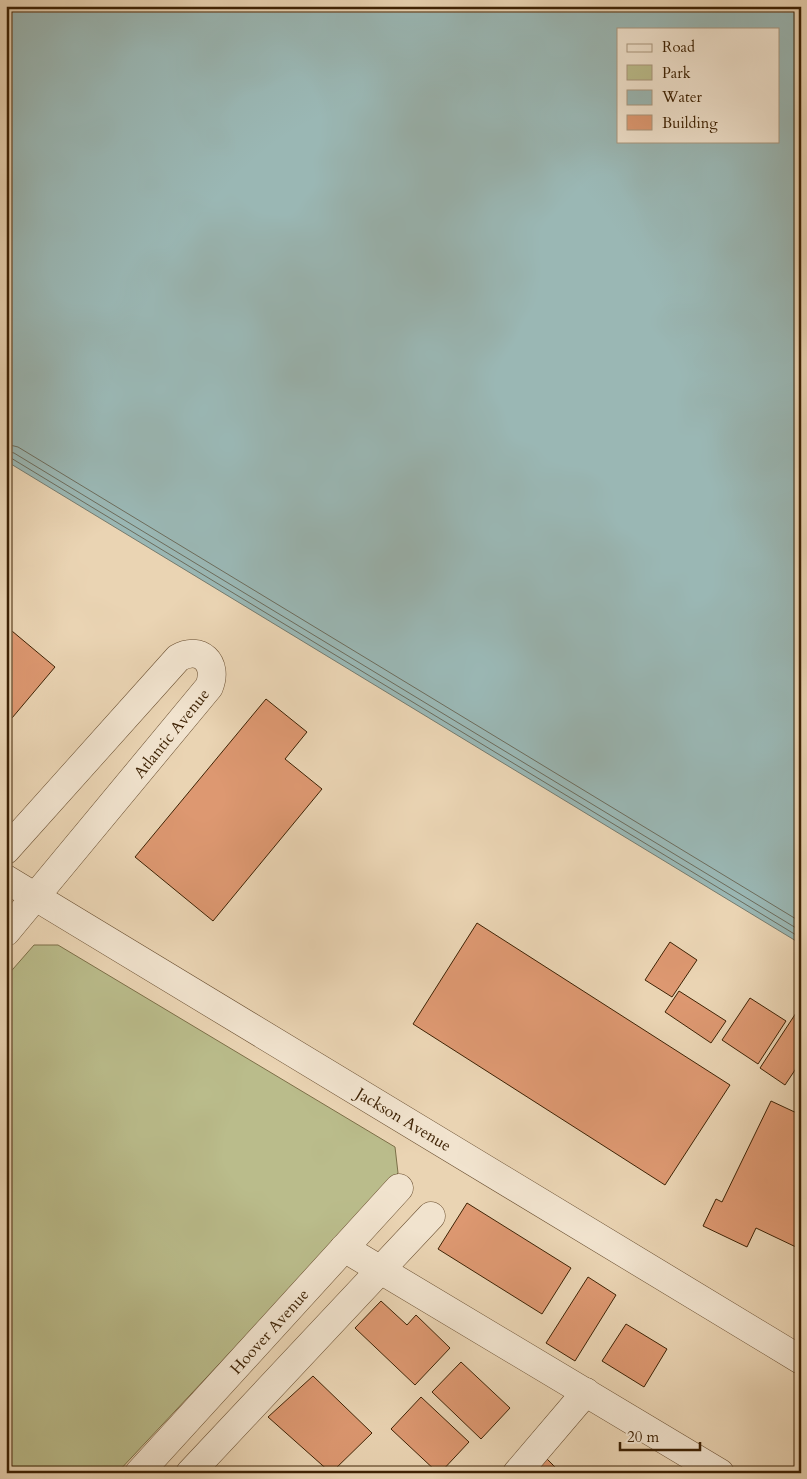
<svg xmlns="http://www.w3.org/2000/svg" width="807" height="1479" viewBox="0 0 807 1479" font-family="Cardo,serif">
<rect width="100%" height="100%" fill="#ead4b3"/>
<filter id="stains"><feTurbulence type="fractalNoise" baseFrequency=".004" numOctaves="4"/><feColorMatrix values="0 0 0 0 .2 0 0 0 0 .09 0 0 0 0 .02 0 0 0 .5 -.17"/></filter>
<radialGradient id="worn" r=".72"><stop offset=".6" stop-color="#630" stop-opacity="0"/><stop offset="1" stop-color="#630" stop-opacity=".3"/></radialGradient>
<!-- green -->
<path fill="#babc8b" stroke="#7c6f48" d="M34,945H58L395,1147L398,1173L117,1473H6V977Z"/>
<!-- water -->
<path fill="#9ab7b4" stroke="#757b6e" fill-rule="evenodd" d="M6,6H801V944L6,461ZM618,29H778V141H618Z"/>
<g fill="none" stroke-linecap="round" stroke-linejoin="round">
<!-- shore -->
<g stroke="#6c6c5c" stroke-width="1">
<path d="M6,444L18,447L801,922"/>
<path d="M6,451L14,453L801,931"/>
<path d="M6,458H11L801,938"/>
</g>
</g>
<!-- building -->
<g fill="#dd9871" stroke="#3e2204">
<path d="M6,626L55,667L12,718L6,713Z"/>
<path d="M266,699L307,732L285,759L322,789L213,921L135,857Z"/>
<path d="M477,923L730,1085L665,1185L413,1024Z"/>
<path d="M670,942L697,960L672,997L645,980Z"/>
<path d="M679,991L726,1021L711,1043L665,1012Z"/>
<path d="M750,998L786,1021L758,1064L722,1040Z"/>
<path d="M796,1013L801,1016V1061L785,1085L760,1068Z"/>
<path d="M771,1101L801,1115V1238L796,1247L756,1228L747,1247L703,1226L716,1199L722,1202Z"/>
<path d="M467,1203L571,1268L542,1314L438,1249Z"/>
<path d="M588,1277L616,1295L575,1361L546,1343Z"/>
<path d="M381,1301L407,1325L416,1315L450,1348L415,1385L355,1328Z"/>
<path d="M626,1324L667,1349L644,1387L602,1361Z"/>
<path d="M461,1362L510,1408L481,1439L432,1392Z"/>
<path d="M313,1376L372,1433L331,1473L268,1417Z"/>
<path d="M421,1397L469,1442L440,1473H438L391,1429Z"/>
<path d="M543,1455L561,1473H528Z"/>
</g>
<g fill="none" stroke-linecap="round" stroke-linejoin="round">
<!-- minor casing -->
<g stroke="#694e30" stroke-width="29">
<g id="minor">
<path d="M6,850L178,658C200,645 219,663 209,687L6,932"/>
<path d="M6,879L801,1360"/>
<path d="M344,1248L720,1473"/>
<path d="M139,1473L399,1188"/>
<path d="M190,1473L431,1216"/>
<path d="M517,1473L586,1392"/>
</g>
</g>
<!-- minor -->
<use href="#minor" stroke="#f1e3ce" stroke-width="28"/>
</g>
<g text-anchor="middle" stroke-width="4" stroke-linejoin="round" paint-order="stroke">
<!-- street labels -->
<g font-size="16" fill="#3e2204" stroke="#f1e3ce">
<text transform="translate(171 733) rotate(-51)" y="6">Atlantic Avenue</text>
<text transform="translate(404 1119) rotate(31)" y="6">Jackson Avenue</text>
<text transform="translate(269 1331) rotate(-48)" y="6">Hoover Avenue</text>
</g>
</g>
<!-- margin -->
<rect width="807" height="1479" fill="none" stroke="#ead4b3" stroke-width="25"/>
<rect x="8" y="8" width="792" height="1464" fill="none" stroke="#3e2204" stroke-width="2.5"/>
<rect x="12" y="12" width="782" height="1454" fill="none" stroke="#3e2204"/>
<!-- legend -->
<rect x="617" y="28" width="162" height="115" fill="#f1e3ce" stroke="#a9967d"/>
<rect x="627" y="44" width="25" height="8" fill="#f1e3ce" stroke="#a9967d"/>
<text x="662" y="52" font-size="15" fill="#3e2204">Road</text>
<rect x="627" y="65" width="25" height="15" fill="#babc8b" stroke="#a9967d"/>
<text x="662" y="78" font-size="15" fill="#3e2204">Park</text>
<rect x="627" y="90" width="25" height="15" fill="#9ab7b4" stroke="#a9967d"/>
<text x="662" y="102" font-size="15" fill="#3e2204">Water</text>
<rect x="627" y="115" width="25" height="15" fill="#dd9871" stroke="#a9967d"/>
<text x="662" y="128" font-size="15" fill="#3e2204">Building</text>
<!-- scale -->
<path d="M620 1442v8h80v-8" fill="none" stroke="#3e2204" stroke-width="2.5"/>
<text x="627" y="1442" font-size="15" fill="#3e2204" stroke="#f1e3ce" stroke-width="4" paint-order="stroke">20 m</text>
<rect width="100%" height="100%" filter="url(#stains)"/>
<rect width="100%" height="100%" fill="url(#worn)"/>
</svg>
